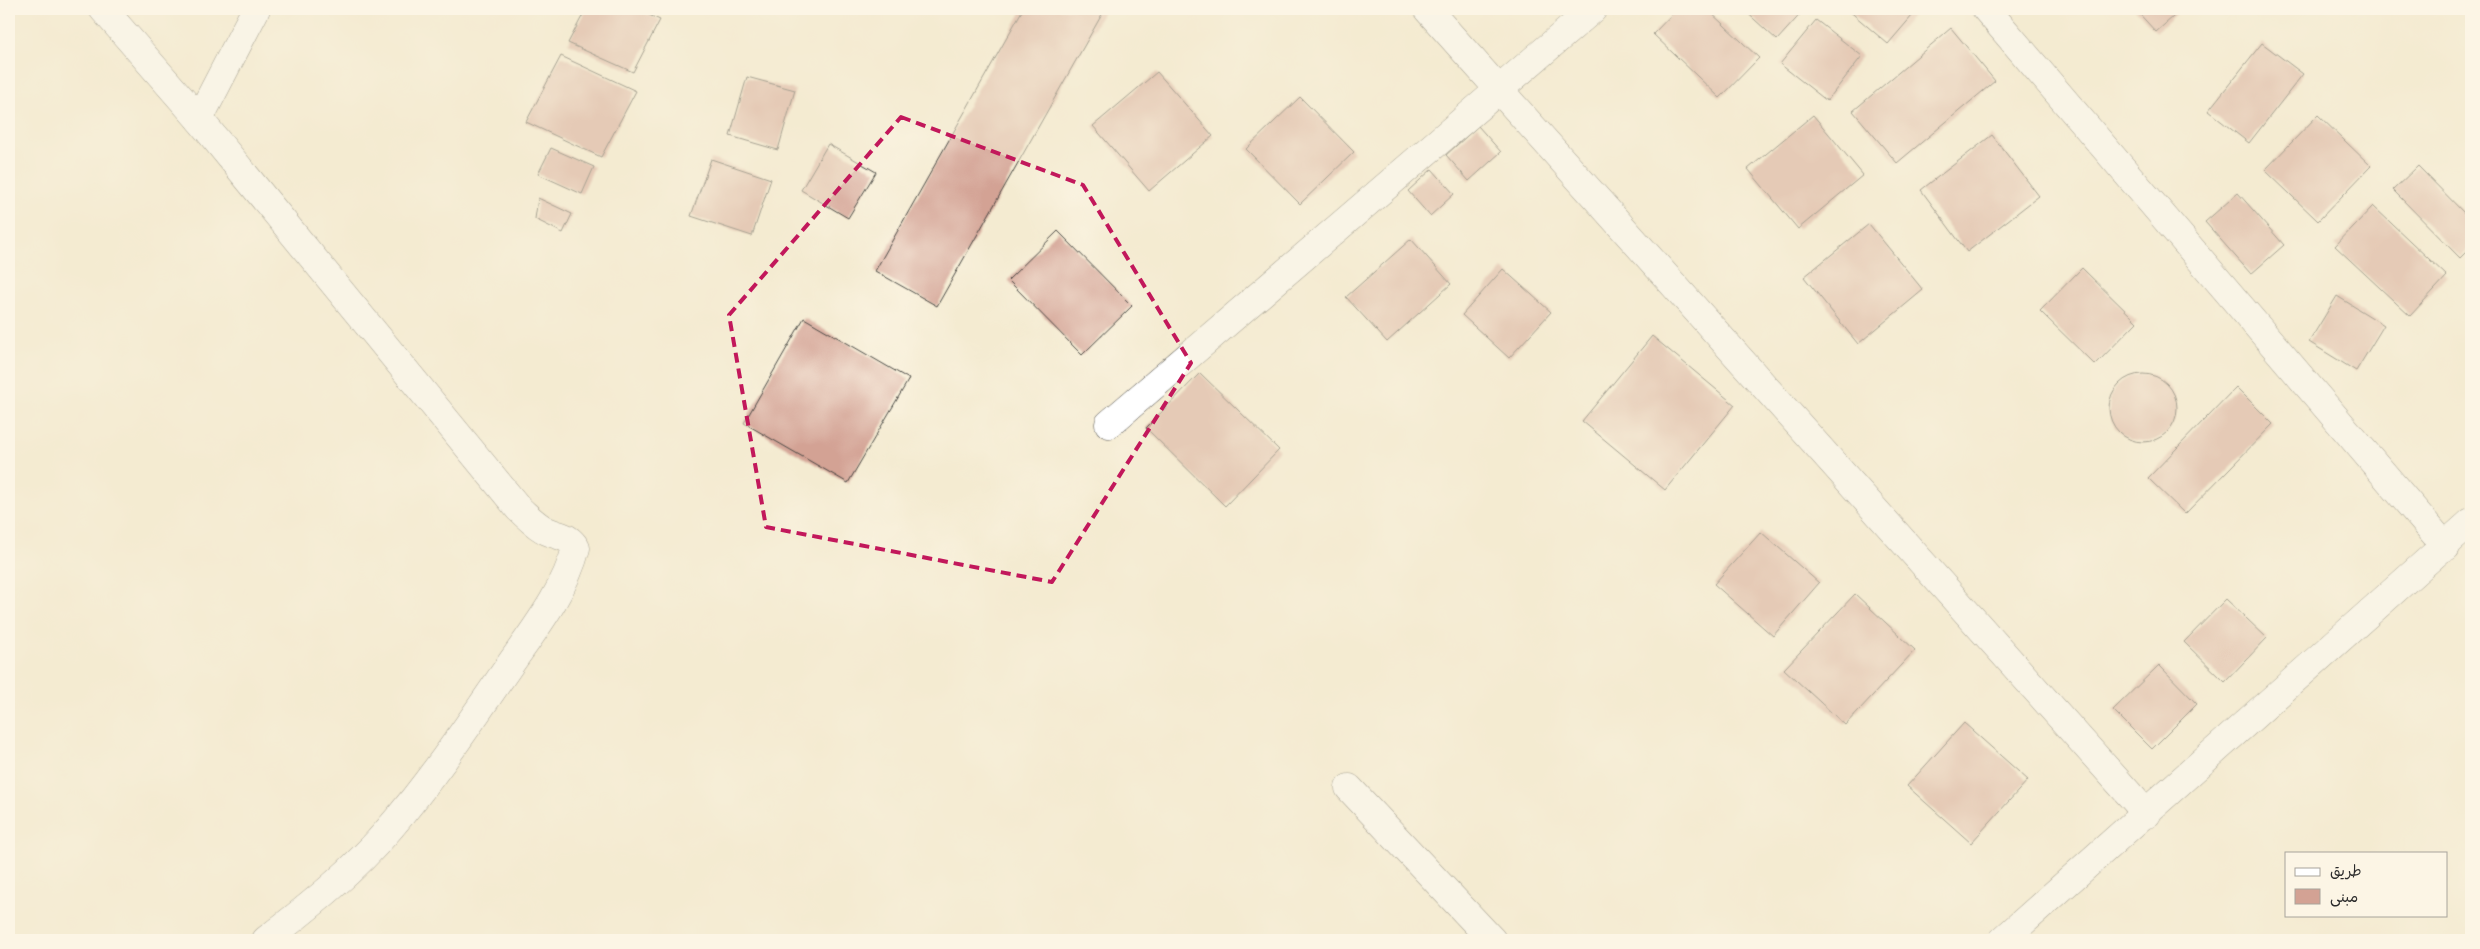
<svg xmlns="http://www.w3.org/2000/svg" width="2480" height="949" viewBox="0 0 2480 949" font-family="Dekko,'Playpen Sans Arabic',sans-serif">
<rect width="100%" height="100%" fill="#fcf5e5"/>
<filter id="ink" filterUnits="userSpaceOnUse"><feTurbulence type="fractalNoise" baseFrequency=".02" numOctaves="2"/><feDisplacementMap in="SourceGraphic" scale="10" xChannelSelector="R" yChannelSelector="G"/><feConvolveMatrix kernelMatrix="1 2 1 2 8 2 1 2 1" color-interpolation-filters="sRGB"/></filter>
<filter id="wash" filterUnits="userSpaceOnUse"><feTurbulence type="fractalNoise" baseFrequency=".0096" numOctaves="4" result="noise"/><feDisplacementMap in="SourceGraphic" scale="20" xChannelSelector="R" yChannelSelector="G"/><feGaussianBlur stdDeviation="1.12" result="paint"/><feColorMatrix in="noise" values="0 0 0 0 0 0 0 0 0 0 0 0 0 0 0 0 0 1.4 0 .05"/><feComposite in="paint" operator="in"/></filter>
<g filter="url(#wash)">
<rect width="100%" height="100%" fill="#f4ebd1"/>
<g id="blocks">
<!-- building -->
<g fill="#d3a294">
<path d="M586,9H636L660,20L633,72L568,43Z"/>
<path d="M1023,9H1105L937,306L875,271Z"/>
<path d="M1677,9H1707L1759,58L1720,98L1653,34Z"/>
<path d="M1743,9H1805L1777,40Z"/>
<path d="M1847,9H1918L1888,44Z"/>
<path d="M2135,9H2182L2156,32Z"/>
<path d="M1816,20L1862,56L1827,101L1780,64Z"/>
<path d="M1951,28L1995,81L1897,163L1853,111Z"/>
<path d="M2262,43L2303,74L2249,143L2208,111Z"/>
<path d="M561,56L636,91L601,157L526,122Z"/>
<path d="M1157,72L1213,136L1149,191L1093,126Z"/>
<path d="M747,77L795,90L778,150L730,136Z"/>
<path d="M1300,97L1354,152L1300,204L1246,149Z"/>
<path d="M1813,115L1863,175L1798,229L1748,169Z"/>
<path d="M2318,115L2371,166L2318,221L2265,170Z"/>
<path d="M1478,126L1501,152L1469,181L1446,155Z"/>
<path d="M1992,135L2039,196L1967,252L1921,190Z"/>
<path d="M828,144L876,172L848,218L801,190Z"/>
<path d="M551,148L594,167L582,194L538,174Z"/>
<path d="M711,159L771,179L752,236L691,216Z"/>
<path d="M2418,166L2471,220V247L2460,258L2393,190Z"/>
<path d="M1432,169L1454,194L1430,216L1408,191Z"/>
<path d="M2238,193L2284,245L2251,274L2205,222Z"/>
<path d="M538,198L572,214L563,233L535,219Z"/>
<path d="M2373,206L2447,276L2410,316L2335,246Z"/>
<path d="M1869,224L1923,290L1858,344L1804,277Z"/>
<path d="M1058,231L1132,306L1082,355L1008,280Z"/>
<path d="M1411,239L1451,284L1387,342L1346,297Z"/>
<path d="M2082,268L2137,322L2095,365L2040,311Z"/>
<path d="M1503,269L1551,312L1509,358L1462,315Z"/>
<path d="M2337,296L2384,325L2356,371L2309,342Z"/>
<path d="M804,318L909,379L848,483L744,423Z"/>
<path d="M1652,336L1735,405L1665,490L1582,421Z"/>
<path d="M1200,373L1279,450L1225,506L1146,428Z"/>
<circle cx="2143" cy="408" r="34"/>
<path d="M2236,387L2273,424L2185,514L2148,478Z"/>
<path d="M1761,532L1819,583L1773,636L1714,584Z"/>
<path d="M1855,594L1915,650L1845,725L1784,669Z"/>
<path d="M2226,599L2267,638L2225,682L2184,642Z"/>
<path d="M2159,665L2197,704L2152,749L2113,710Z"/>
<path d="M1964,723L2028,780L1971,843L1907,786Z"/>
</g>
</g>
</g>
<g filter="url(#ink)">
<use href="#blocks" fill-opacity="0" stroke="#494844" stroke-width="1"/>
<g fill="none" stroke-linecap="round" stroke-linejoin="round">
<!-- minor casing -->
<g stroke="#494844" stroke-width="29">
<g id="minor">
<path d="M103,9L199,119L519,509C528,517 536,526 547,531C560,537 568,535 576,548C565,591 534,630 509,666C471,721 433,778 390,828C354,871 310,906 266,940"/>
<path d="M1427,9L2147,814"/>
<path d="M1986,9L2446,547"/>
<path d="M199,119L256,9"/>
<path d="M1109,424L1593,9"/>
<path d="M1349,788L1492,940"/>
<path d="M2003,940L2471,522"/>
</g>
</g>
<!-- minor -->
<use href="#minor" stroke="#fff" stroke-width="28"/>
</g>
</g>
<!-- marked area -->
<path d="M0 0H2480V949H0ZM901,117L1083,185L1191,363L1052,582L766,527L729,315Z" fill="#f4ebd1" fill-opacity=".55" fill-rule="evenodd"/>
<path fill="none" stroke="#c2185b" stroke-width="4" stroke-dasharray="10 6" stroke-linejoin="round" d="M901,117L1083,185L1191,363L1052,582L766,527L729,315Z"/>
<!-- margin -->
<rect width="2480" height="949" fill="none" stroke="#fcf5e5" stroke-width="30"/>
<!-- legend -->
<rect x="2285" y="852" width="162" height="65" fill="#fcf5e5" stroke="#a8a49b"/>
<rect x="2295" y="868" width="25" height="8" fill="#ffffff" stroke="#a8a49b"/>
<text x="2330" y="876" font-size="15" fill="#2b2b2b">طريق</text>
<rect x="2295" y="889" width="25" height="15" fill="#d3a294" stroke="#a8a49b"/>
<text x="2330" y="902" font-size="15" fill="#2b2b2b">مبنى</text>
</svg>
